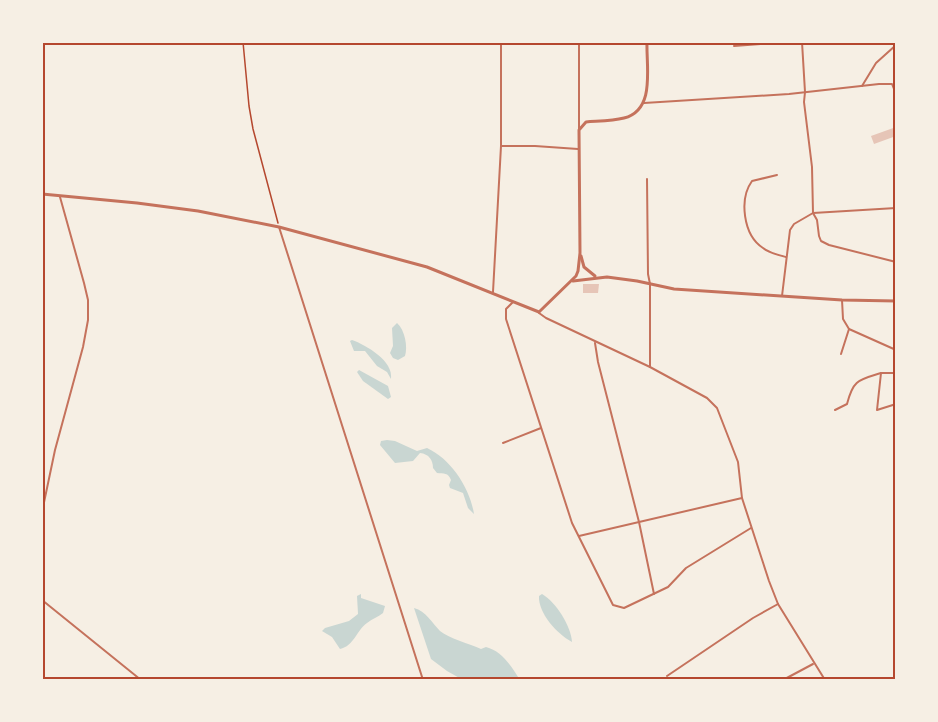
<svg xmlns="http://www.w3.org/2000/svg" width="938" height="722" viewBox="0 0 938 722" font-family="'Work Sans',sans-serif">
<rect width="100%" height="100%" fill="#f6efe4"/>
<!-- water -->
<g fill="#c9d6d2">
<path d="M397,323C405,330 408,347 405,356L398,360L393,358L390,353L393,346L392,328Z"/>
<path d="M352,340C366,345 394,361 391,379L387,372L377,366L365,351H354L350,341Z"/>
<path d="M359,370L388,386L391,397L388,399L363,381L357,372Z"/>
<path d="M387,440L395,441L417,451L427,448C451,459 470,488 474,514L468,508L463,493L450,488L449,485L451,480C448,472 444,474 437,473L433,468C433,460 429,454 420,453L413,461L395,463L380,445L381,441Z"/>
<path d="M361,594V598L385,606L383,613C378,617 372,619 367,623C356,631 354,646 340,649L332,637L322,631L325,628L349,621L358,614L357,596Z"/>
<path d="M542,594C556,602 571,626 572,642C557,634 538,613 539,596Z"/>
<path d="M414,608C426,611 432,623 440,631C448,638 470,644 481,649L486,647C502,651 512,667 520,680H463L447,671L431,659Z"/>
</g>
<!-- building -->
<g fill="#e6c5b7">
<path d="M896,127V136L874,144L871,136Z"/>
<path d="M583,284H599L598,293H583Z"/>
</g>
<g fill="none" stroke-linecap="round" stroke-linejoin="round">
<!-- path -->
<path stroke="#b5482f" stroke-width="1.5" d="M243,42L249,106L253,129L278,223"/>
<!-- minor -->
<g stroke="#c5725c" stroke-width="2">
<path d="M802,42L805,92L804,102L812,167L813,213L817,220L819,236L821,241L829,245L896,262"/>
<path d="M734,46L787,42"/>
<path d="M862,86L876,63L896,45"/>
<path d="M644,103L789,94L879,84H892L896,94"/>
<path d="M579,129V42"/>
<path d="M501,146H535L578,149"/>
<path d="M777,175L752,181C739,199 743,235 763,248C769,253 778,255 786,257"/>
<path d="M647,179L648,274L650,284V367"/>
<path d="M279,227L423,680"/>
<path d="M493,292L501,146V42"/>
<path d="M782,296L790,230L794,224L813,213L896,208"/>
<path d="M513,302L506,309V319L572,523L613,605L624,608L668,587L686,568L751,528"/>
<path d="M539,313L546,318L650,367L707,398L717,408L738,462L742,498L769,581L778,604L825,680"/>
<path d="M849,329L896,350"/>
<path d="M595,343L598,362L639,522L654,594"/>
<path d="M841,354L849,329L843,319L842,300"/>
<path d="M896,373H881L877,410L896,404"/>
<path d="M835,410L847,404C853,380 858,380 881,373"/>
<path d="M503,443L541,428"/>
<path d="M42,512L55,450L83,347L88,320V300L84,283L60,197"/>
<path d="M579,536L742,498"/>
<path d="M42,600L141,680"/>
<path d="M667,676L753,618L778,604"/>
<path d="M783,680L813,664"/>
</g>
<!-- tertiary -->
<g stroke="#c5725c" stroke-width="3">
<path d="M42,194L137,203L198,211L279,227L427,267L539,312L576,276L578,271L580,253L579,130L586,122C598,121 612,121 624,118C656,110 646,67 647,42"/>
<path d="M581,256L584,267L595,276"/>
<path d="M573,281L607,277L637,281L674,289L842,300L896,301"/>
</g>
</g>
<!-- border -->
<rect width="938" height="722" fill="none" stroke="#f6efe4" stroke-width="87"/>
<rect x="44" y="44" width="850" height="634" fill="none" stroke="#b5482f" stroke-width="2"/>
</svg>
